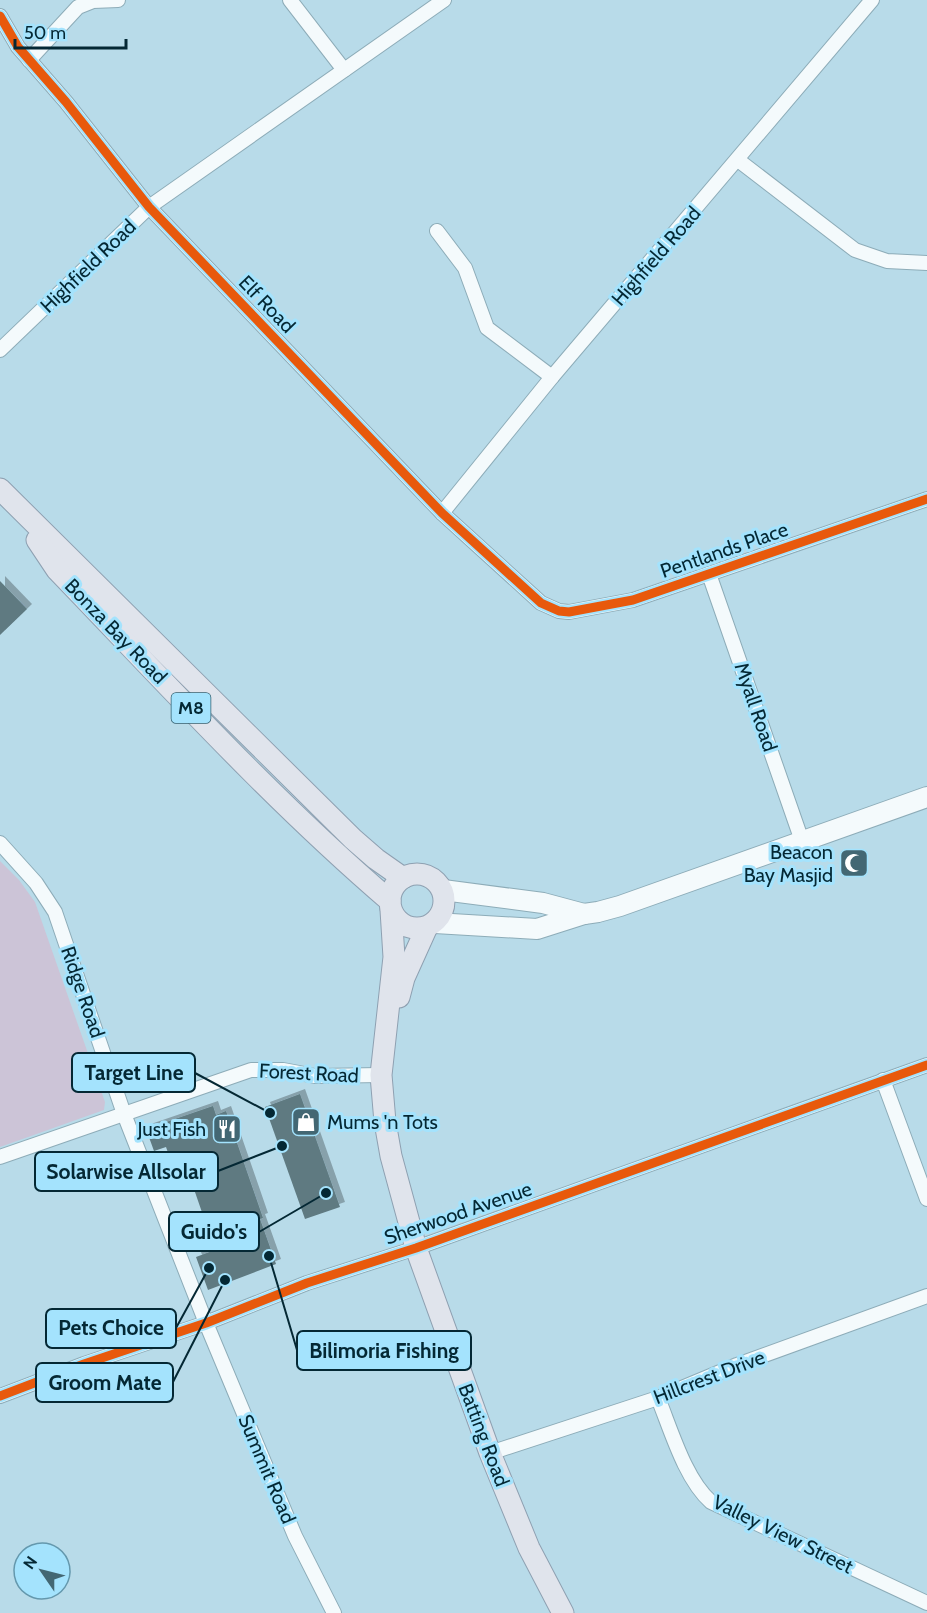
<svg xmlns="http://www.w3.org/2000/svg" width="927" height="1613" viewBox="0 0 927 1613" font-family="Cabin,sans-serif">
<defs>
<filter id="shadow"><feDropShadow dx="5" dy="-5" stdDeviation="0" flood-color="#0004"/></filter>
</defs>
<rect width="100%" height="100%" fill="#b8dbe9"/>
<!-- green -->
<path fill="#ccc4d7" d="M0,861L19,880L35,902L105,1102L104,1110L0,1147Z"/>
<!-- building -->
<g fill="#5f7a81" filter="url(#shadow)">
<path d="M0,581L27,609L0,635Z"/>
<path d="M300,1094L340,1207L305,1219L265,1107Z"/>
<path d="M213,1106L216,1115L226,1111L263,1218L260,1219L276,1264L208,1290L196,1257L215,1250L186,1166L174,1170L166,1147L154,1151L146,1129Z"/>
</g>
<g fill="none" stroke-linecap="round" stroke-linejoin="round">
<!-- street casing -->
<g stroke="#8dacb8" stroke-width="16">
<g id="street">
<path d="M290,0L344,70"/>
<path d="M0,16L18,47L66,102L149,207L442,513L541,603L559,611L569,612L633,600L927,499"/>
<path d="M29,60L78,7L93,1L118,0"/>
<path d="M738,160L855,250L887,261L927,263"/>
<path d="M437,231L465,268L487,328L552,377"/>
<path d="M0,350L149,207L444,0"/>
<path d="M442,513L552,377L872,0"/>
<path d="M709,574L802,841"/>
<path d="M0,843L36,883L55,912L124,1114L206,1323L295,1536L334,1613"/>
<path d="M883,1080L927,1199"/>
<path d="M0,1157L251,1070H283L315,1076L381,1075"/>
<path d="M0,1396L84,1364L206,1323L307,1283L416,1248L927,1065"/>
<path d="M658,1398C671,1430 685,1479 711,1502L927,1603"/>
<path d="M490,1453L658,1398L737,1365L927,1296"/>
</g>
</g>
<!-- secondary casing -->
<g stroke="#8dacb8" stroke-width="22">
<g id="secondary">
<path d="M443,890L543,903L584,914"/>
<path d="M435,923L537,929L584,914L598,912L620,906L927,797"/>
</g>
</g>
<!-- primary casing -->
<g stroke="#8ea0b1" stroke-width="23">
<g id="primary">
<path d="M0,489L353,839L376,859L403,878"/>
<path d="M37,540L57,570C165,682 271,799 390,901"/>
<circle cx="417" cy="901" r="27"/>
<path d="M391,910L394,957L381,1075L385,1122L391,1156L416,1248L490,1453L529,1548L563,1613"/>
<path d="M399,997L404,978L427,927"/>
</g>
</g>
<!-- street -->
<use href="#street" stroke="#f4fafc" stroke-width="14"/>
<!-- secondary -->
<use href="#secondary" stroke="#f4fafc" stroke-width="20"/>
<!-- primary -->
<use href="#primary" stroke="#e0e4ec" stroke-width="21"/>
<!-- cycleway casing -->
<g stroke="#a4e3fd" stroke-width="13">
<g id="cycleway">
<path d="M0,16L18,47L66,102L149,207L442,513L541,603L559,611L569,612L633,600L927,499"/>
<path d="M0,1396L84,1364L206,1323L307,1283L416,1248L927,1065"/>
</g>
</g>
<!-- cycleway -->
<use href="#cycleway" stroke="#e8590c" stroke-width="9"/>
</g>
<!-- icons -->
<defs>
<g id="mosque-square" transform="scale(1.5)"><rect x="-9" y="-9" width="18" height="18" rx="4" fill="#436773" stroke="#a4e3fd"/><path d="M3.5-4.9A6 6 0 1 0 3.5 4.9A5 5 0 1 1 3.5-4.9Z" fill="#fff"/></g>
<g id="shop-square" transform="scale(1.5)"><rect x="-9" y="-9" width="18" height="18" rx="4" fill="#436773" stroke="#a4e3fd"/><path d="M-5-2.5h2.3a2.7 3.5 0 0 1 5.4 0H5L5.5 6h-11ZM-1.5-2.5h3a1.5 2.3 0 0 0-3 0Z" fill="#fff"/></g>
<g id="restaurant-square" transform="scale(1.5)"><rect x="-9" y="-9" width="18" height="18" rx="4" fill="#436773" stroke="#a4e3fd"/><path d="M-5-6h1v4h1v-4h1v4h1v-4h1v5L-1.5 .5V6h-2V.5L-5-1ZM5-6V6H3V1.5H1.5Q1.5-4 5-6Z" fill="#fff"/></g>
</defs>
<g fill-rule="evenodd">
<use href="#mosque-square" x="854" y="863"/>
<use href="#shop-square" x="306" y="1122"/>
<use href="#restaurant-square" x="227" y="1129"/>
</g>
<g text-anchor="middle" stroke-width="6" stroke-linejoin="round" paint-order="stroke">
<!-- shield labels -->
<rect fill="#a4e3fd" stroke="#346070" stroke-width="1.5" x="171.5" y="693" width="39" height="30" rx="4.5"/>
<g font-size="18" font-weight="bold" fill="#042834">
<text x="191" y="714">M8</text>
</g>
<!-- street labels -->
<g font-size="20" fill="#042834" stroke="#a4e3fd">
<text transform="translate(656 256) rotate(-49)" y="7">Highfield Road</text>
<text transform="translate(88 266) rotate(-44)" y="7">Highfield Road</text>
<text transform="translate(267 304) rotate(46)" y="7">Elf Road</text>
<text transform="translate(724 550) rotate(-19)" y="7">Pentlands Place</text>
<text transform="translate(116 631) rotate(46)" y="7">Bonza Bay Road</text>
<text transform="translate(756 707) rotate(71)" y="7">Myall Road</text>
<text transform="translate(83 992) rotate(71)" y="7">Ridge Road</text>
<text transform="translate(309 1073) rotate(3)" y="7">Forest Road</text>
<text transform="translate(458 1213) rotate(-19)" y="7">Sherwood Avenue</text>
<text transform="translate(709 1377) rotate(-21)" y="7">Hillcrest Drive</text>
<text transform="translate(484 1435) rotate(69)" y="7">Batting Road</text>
<text transform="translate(267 1469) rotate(67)" y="7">Summit Road</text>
<text transform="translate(783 1534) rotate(26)" y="7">Valley View Street</text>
</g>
<!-- poi labels -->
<g font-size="20" fill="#042834" stroke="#a4e3fd" text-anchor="end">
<text x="833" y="859">Beacon<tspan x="833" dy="23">Bay Masjid</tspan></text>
<text x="327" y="1129" text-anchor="start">Mums 'n Tots</text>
<text x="206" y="1136">Just Fish</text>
</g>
</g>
<!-- callouts -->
<path fill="none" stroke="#042834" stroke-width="2" d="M270 1113L195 1073M282 1146L218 1171M326 1193L259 1232M209 1268L176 1328M269 1256L297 1350M225 1280L173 1382"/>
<g fill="#042834" stroke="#a4e3fd" stroke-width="2">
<circle cx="270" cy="1113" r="6"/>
<circle cx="282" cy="1146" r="6"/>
<circle cx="326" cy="1193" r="6"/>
<circle cx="209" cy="1268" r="6"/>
<circle cx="269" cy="1256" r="6"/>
<circle cx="225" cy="1280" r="6"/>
</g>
<g fill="#a4e3fd" stroke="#042834" stroke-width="2">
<rect x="72" y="1053" width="123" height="39" rx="6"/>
<rect x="35" y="1152" width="183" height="39" rx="6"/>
<rect x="169" y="1212" width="90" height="39" rx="6"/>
<rect x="46" y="1309" width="130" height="39" rx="6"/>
<rect x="297" y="1331" width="174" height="39" rx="6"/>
<rect x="36" y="1363" width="137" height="39" rx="6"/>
</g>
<g font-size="21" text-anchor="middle" font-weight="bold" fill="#042834">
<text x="134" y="1080">Target Line</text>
<text x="126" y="1179">Solarwise Allsolar</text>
<text x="214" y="1239">Guido's</text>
<text x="111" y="1335">Pets Choice</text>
<text x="384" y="1358">Bilimoria Fishing</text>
<text x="105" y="1390">Groom Mate</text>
</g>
<!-- north arrow -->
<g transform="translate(42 1571) rotate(305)"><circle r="28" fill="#a4e3fd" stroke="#6498ad" stroke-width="1.5"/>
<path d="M0-4.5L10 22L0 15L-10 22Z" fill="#436773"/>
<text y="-9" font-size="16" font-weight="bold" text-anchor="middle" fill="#042834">N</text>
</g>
<!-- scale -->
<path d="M15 39v9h111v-9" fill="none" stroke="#042834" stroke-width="3"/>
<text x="24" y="39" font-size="18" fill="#042834" stroke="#a4e3fd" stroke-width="4.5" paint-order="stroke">50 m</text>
</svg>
